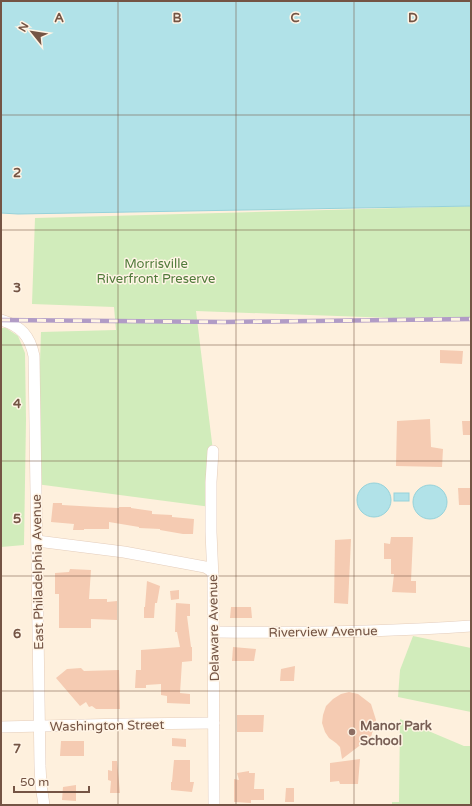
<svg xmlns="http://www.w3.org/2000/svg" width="472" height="806" viewBox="0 0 472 806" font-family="'Varela Round',sans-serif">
<rect width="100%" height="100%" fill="#fef0dd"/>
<!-- green -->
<g fill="#d1ecbb">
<path d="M471,206V317L393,318L196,311L213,451L211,507L36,484L41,332L116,330L114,307L32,304L35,218Z"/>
<path d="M1,328H6L18,336L25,353L26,420L24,545L1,547Z"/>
<path d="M413,636L471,648V712L398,697L400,670Z"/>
<path d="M400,719L464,746H471V805H392V802H399Z"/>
</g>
<!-- water -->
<g fill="#b1e2e8" stroke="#96d2da">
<path d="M1,1H471V206L18,214L1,213Z"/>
<circle cx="374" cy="500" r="17"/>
<circle cx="430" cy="502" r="17"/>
<rect x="394" y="493" width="15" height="8"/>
</g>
<!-- building -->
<g fill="#f5cbb2">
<path d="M440,350L463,351L462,364L440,363Z"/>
<path d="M430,419L431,447L443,449L442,467L396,466L397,421Z"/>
<path d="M462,421H471V435H463Z"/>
<path d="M458,488H471V505H459Z"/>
<path d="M53,503H62V505L97,507L119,508V507H131V508L152,511V514L172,515V517L194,519L193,534H183L160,530V529L139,528V527L109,522V529H84V530H73L74,524L51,522Z"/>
<path d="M391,537H413L411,581H416V593L392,592L394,574H391V559H384V543L390,544Z"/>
<path d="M351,539L348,604L334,603L335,540Z"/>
<path d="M70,569L91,570L89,599H107V602L117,601V620L91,619V628H59V594H55V573L69,572Z"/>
<path d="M147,581L160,586L157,603H155L154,618H144V607H145Z"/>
<path d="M179,590V599L171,600L170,591Z"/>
<path d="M176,603L190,604V616H187L191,647H192V661L182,662L180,693L190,694V704L167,703V696L161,695V684L146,685V688H135L136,670H141V650L180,647L177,632H175Z"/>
<path d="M231,607H251L252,618H230Z"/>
<path d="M233,647L256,649L254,661H232Z"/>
<path d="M295,666L294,681H280L281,669Z"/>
<path d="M81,668L84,671L119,670L120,709H96L92,706L89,707L86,702L80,706L56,678L67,669Z"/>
<path d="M349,692L358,694L371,704L376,720L371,737L342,759L340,747L336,743L329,738L325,732L322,723L323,715L326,706L333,699L341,694Z"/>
<path d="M237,715H264L263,732H237Z"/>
<path d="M172,738L186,739V747L172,746Z"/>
<path d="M61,741H84V756H60Z"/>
<path d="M360,759L358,784H340L339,781L330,782V763Z"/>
<path d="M174,760H190V782H194L192,792L171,790V782H172Z"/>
<path d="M112,761H117L120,793H110L111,781L108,780V770L112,771Z"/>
<path d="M249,771V773H255L254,789H264V800H251V803L234,802V779L239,780L237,773Z"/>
<path d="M76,785V801L62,800L63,787Z"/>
<path d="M286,788H294V802H285Z"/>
</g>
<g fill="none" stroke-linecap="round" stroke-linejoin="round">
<!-- street casing -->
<g stroke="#e4cdbc" stroke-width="12">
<g id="street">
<path d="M1,320C21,326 30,336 34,356L40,766L41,785L44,805"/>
<path d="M213,451L211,482V532L213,578L214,805"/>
<path d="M37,541L124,552L205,567L210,570L213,574"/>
<path d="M214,632C299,633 385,632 471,626"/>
<path d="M1,727L126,724L214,723"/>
</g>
</g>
<!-- street -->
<use href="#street" stroke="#fff" stroke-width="11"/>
<!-- rail casing -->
<g stroke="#b19cc6" stroke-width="4.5">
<path id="rail" d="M1,320L225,322L471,319"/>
</g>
<!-- rail -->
<use href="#rail" stroke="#fff4e5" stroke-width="3" stroke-dasharray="9" stroke-linecap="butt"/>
</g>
<!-- grid -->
<path fill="none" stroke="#745444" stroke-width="1" stroke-opacity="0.55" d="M118,1V805M236,1V805M354,1V805M1,115H471M1,230H471M1,345H471M1,461H471M1,576H471M1,691H471"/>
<!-- markers -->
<circle fill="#8d6e63" stroke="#fff4e5" stroke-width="1.5" cx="352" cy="732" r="4"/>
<g text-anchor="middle" stroke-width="3" stroke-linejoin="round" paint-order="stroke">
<!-- park labels -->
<g font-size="13" fill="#517b3b" stroke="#fff4e5">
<text x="156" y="268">Morrisville<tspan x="156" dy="15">Riverfront Preserve</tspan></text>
</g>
<!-- street labels -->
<g font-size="13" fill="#745444" stroke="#fff4e5">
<text transform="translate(37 572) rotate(-91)" y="5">East Philadelphia Avenue</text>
<text transform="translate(213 628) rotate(-91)" y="5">Delaware Avenue</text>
<text transform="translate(323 631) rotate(-1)" y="5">Riverview Avenue</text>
<text transform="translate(107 725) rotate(-1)" y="5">Washington Street</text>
</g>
<!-- education labels -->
<g font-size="13" font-weight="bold" fill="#785e54" stroke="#fff4e5" text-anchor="start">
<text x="360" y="730">Manor Park<tspan x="360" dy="15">School</tspan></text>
</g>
</g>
<g font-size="13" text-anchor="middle" font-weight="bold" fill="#745444" stroke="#fff4e5" stroke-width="3" stroke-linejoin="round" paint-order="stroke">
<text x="59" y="22">A</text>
<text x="177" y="22">B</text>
<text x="295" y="22">C</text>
<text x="413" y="22">D</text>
<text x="17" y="177">2</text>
<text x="17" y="292">3</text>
<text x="17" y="408">4</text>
<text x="17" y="523">5</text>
<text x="17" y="638">6</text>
<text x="17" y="753">7</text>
</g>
<!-- border -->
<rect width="472" height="806" fill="none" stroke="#745444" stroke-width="4"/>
<!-- north arrow -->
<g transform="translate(32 32) rotate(300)" stroke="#fff4e5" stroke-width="3" paint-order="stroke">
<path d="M0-3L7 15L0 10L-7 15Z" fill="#745444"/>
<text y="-6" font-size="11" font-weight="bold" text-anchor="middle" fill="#745444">N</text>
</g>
<!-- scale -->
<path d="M14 786v6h75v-6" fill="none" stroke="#745444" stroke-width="2"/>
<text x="20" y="786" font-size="12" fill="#745444" stroke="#fff4e5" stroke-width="3" paint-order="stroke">50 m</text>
</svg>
